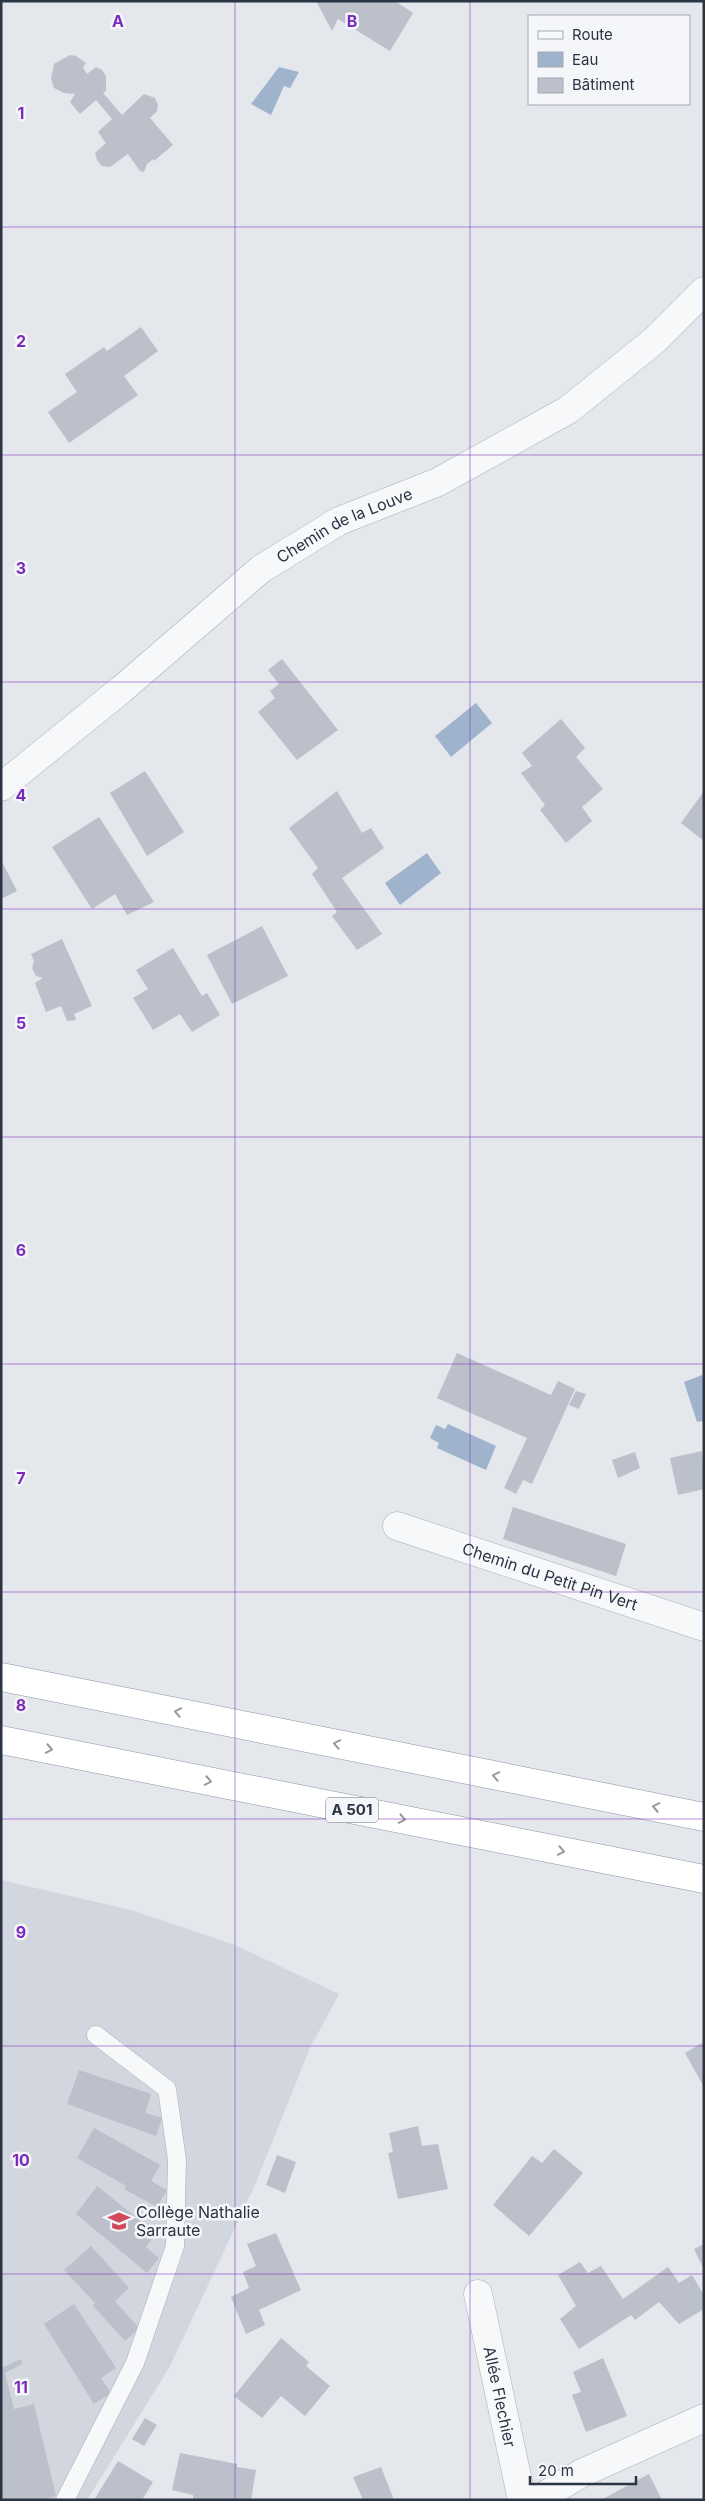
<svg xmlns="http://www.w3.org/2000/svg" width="705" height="2501" viewBox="0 0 705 2501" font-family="Inter,sans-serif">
<rect width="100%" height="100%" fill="#e4e7ec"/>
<!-- built -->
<path fill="#d2d6de" d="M1,1880L131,1910L235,1945L339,1994L310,2048L255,2185L169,2368L87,2500H1Z"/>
<!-- water -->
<g fill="#9fb4cc">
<path d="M279,67L299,72L290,88L284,86L271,115L251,104Z"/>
<path d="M476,703L492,723L451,757L435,736Z"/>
<path d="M427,853L441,873L400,905L385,883Z"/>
<path d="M702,1375L704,1380V1425L702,1421L697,1422L684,1382Z"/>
<path d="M448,1424L496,1446L486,1470L437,1448L439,1443L430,1438L436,1425L445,1429Z"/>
</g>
<!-- building -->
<g fill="#bbc0ca">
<path d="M316,1H395L413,13L390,51L338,19L332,31Z"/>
<path d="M70,55L76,56L86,63L83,67L87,74L96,67L102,70L106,76V91L103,93L122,115L144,94L155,98L158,105L157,111L150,118L173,145L154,161L153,159L147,164L144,172L140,171L128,154L110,167L102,166L97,160L95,153L106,143L98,132L112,119L96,100L80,114L70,102L75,94L64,93L54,88L51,79L54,64Z"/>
<path d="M141,327L158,351L124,376L138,395L69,443L48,412L77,392L65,374L104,347L107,351Z"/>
<path d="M282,659L338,730L297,760L258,712L275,698L270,691L279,684L268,670Z"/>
<path d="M561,719L585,748L576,757L603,789L582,807L592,821L566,843L540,810L545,805L521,773L532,766L522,753Z"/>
<path d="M145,771L184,832L147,856L110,793Z"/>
<path d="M337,791L362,833L371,828L384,848L342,878L382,934L357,950L332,916L337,912L312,874L318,868L289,828Z"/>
<path d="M704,791V841L681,823Z"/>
<path d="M99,817L154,902L127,915L115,894L92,909L52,847Z"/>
<path d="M1,860L17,891L1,899Z"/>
<path d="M262,926L288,976L232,1004L207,955Z"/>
<path d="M62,939L92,1006L74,1014L76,1020L67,1021L61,1006L46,1012L35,983L43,978L36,976L32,968L34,961L31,954Z"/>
<path d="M173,948L202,996L207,993L220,1015L192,1032L180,1014L153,1030L133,998L148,989L136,970Z"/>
<path d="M457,1353L551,1395L558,1381L575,1389L532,1484L523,1480L516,1494L504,1488L527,1438L437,1398Z"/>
<path d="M576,1391L586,1394L579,1409L569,1405Z"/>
<path d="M702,1451L704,1489L678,1495L670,1458Z"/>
<path d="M635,1452L640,1468L618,1478L612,1460Z"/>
<path d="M513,1507L626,1544L616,1576L503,1539Z"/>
<path d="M702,2043L704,2046V2087L685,2053Z"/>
<path d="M79,2070L151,2094L145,2113L162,2118L156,2136L67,2104Z"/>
<path d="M418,2126L422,2146L438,2144L448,2189L398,2199L388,2153L393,2152L389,2133Z"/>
<path d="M94,2128L160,2165L151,2181L167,2190L157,2207L124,2189L126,2186L77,2158Z"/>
<path d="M554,2149L583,2173L529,2236L493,2205L532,2156L542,2163Z"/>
<path d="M277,2155L296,2162L285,2193L266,2185Z"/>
<path d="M97,2186L156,2233L146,2247L159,2258L147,2273L76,2214Z"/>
<path d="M276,2233L301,2290L259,2310L265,2325L246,2334L231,2297L249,2288L243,2272L256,2266L247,2244Z"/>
<path d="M704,2244V2270L694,2249Z"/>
<path d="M91,2246L129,2288L115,2301L139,2328L125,2341L93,2306L95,2303L64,2270Z"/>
<path d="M580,2262L588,2273L601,2266L623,2299L668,2267L679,2283L692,2275L704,2295V2309L679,2324L659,2302L635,2320L631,2315L579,2349L560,2319L576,2306L558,2275Z"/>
<path d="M74,2304L116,2368L101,2378L111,2393L94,2404L44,2324Z"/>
<path d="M281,2338L309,2362L306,2366L330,2386L305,2416L281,2396L262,2418L234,2396Z"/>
<path d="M603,2358L627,2416L586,2432L572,2395L581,2392L573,2372Z"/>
<path d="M21,2359L22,2364L5,2373L14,2409L34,2404L56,2496L42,2500H1V2368Z"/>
<path d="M145,2418L157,2425L144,2446L132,2439Z"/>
<path d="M180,2453L237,2464V2467L256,2470L251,2500H193V2495L172,2490Z"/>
<path d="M118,2461L153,2482L142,2500H94Z"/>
<path d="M381,2467L394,2500H363L353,2477Z"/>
<path d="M649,2474L662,2500H601Z"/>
</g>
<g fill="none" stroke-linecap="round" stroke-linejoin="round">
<!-- lane casing -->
<g stroke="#a9aeb7" stroke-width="19">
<path id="lane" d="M65,2500L135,2363L175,2246L177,2160L167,2089L96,2035"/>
</g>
<!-- street casing -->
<g stroke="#a9aeb7" stroke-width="29">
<g id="street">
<path id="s1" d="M1,787L122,689L261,569L339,521L438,482L568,410L655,340L704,291"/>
<path id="s2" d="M397,1526L704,1627"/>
<path id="s3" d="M478,2294L522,2500"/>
<path d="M537,2500L582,2473L704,2418"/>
</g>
</g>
<!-- highway casing -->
<g stroke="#8b94a3" stroke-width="29">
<g id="highway">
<path d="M1,1677L704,1817"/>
<path d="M1,1740L704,1879"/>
</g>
</g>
<!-- lane -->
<use href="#lane" stroke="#f7f8fa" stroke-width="18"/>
<!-- street -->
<use href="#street" stroke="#f7f8fa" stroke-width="28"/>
<!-- highway -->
<use href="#highway" stroke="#fff" stroke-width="28"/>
</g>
<!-- one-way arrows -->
<defs><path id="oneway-chevron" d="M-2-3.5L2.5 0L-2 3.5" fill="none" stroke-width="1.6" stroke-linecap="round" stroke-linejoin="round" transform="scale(1.25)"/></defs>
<g stroke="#959aa2">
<use href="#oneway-chevron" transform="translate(178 1712) rotate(-169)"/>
<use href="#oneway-chevron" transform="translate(337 1744) rotate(-169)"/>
<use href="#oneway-chevron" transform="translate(49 1749) rotate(11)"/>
<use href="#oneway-chevron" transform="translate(496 1776) rotate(-169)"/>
<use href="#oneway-chevron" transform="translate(208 1781) rotate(11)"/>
<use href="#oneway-chevron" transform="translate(656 1807) rotate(-169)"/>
<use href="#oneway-chevron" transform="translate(402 1819) rotate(11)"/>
<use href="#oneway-chevron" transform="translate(561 1851) rotate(11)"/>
</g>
<!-- grid -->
<path fill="none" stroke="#7b2cbf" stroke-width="1" stroke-opacity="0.55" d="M235,1V2500M470,1V2500M1,227H704M1,455H704M1,682H704M1,909H704M1,1137H704M1,1364H704M1,1592H704M1,1819H704M1,2046H704M1,2274H704"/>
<!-- icons -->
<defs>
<g id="school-bare" transform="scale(1.725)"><path d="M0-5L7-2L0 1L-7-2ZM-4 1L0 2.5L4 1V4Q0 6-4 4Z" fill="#d1495b" stroke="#f4f6f9" stroke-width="2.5" paint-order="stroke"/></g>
</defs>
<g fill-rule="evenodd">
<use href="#school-bare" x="119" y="2221"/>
</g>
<g text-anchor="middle" stroke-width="5" stroke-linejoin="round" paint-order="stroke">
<!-- shield labels -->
<rect fill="#f4f6f9" stroke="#676e7b" stroke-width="1" x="326" y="1797.5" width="52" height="25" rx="4"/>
<g font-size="15" font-weight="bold" fill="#2b3445">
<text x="352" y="1815">A 501</text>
</g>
<!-- street labels -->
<g font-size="16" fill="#2b3445" stroke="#f4f6f9">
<text dy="6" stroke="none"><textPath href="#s1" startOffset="434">Chemin de la Louve</textPath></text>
<text dy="6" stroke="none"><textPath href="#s2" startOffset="161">Chemin du Petit Pin Vert</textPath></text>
<text dy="6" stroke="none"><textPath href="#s3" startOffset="105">Allée Flechier</textPath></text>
</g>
<!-- poi labels -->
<g font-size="16" fill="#2b3445" stroke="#f4f6f9" text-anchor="start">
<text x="136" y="2218">Collège Nathalie<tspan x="136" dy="18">Sarraute</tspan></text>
</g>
</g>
<g font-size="16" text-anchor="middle" font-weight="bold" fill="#7b2cbf" stroke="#f4f6f9" stroke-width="5" stroke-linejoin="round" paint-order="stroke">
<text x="118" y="27">A</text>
<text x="352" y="27">B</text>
<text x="21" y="119">1</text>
<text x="21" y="347">2</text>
<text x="21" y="574">3</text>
<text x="21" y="801">4</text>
<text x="21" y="1029">5</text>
<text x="21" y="1256">6</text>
<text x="21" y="1484">7</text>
<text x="21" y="1711">8</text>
<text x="21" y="1938">9</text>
<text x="21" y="2166">10</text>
<text x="21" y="2393">11</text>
</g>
<!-- border -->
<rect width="705" height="2501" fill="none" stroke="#2b3445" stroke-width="5"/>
<!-- legend -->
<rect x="528" y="15" width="162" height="90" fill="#f4f6f9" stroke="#a4a8b1"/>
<rect x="538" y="31" width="25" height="8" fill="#f7f8fa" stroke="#a4a8b1"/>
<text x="572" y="40" font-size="15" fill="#2b3445">Route</text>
<rect x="538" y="52" width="25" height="15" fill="#9fb4cc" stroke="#a4a8b1"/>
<text x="572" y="65" font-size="15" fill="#2b3445">Eau</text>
<rect x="538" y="78" width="25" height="15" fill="#bbc0ca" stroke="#a4a8b1"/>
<text x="572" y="90" font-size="15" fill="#2b3445">Bâtiment</text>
<!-- scale -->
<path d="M530 2476v8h106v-8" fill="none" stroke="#2b3445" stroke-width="2.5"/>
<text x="538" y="2476" font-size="15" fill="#2b3445" stroke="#f4f6f9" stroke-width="4" paint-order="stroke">20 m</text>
</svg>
